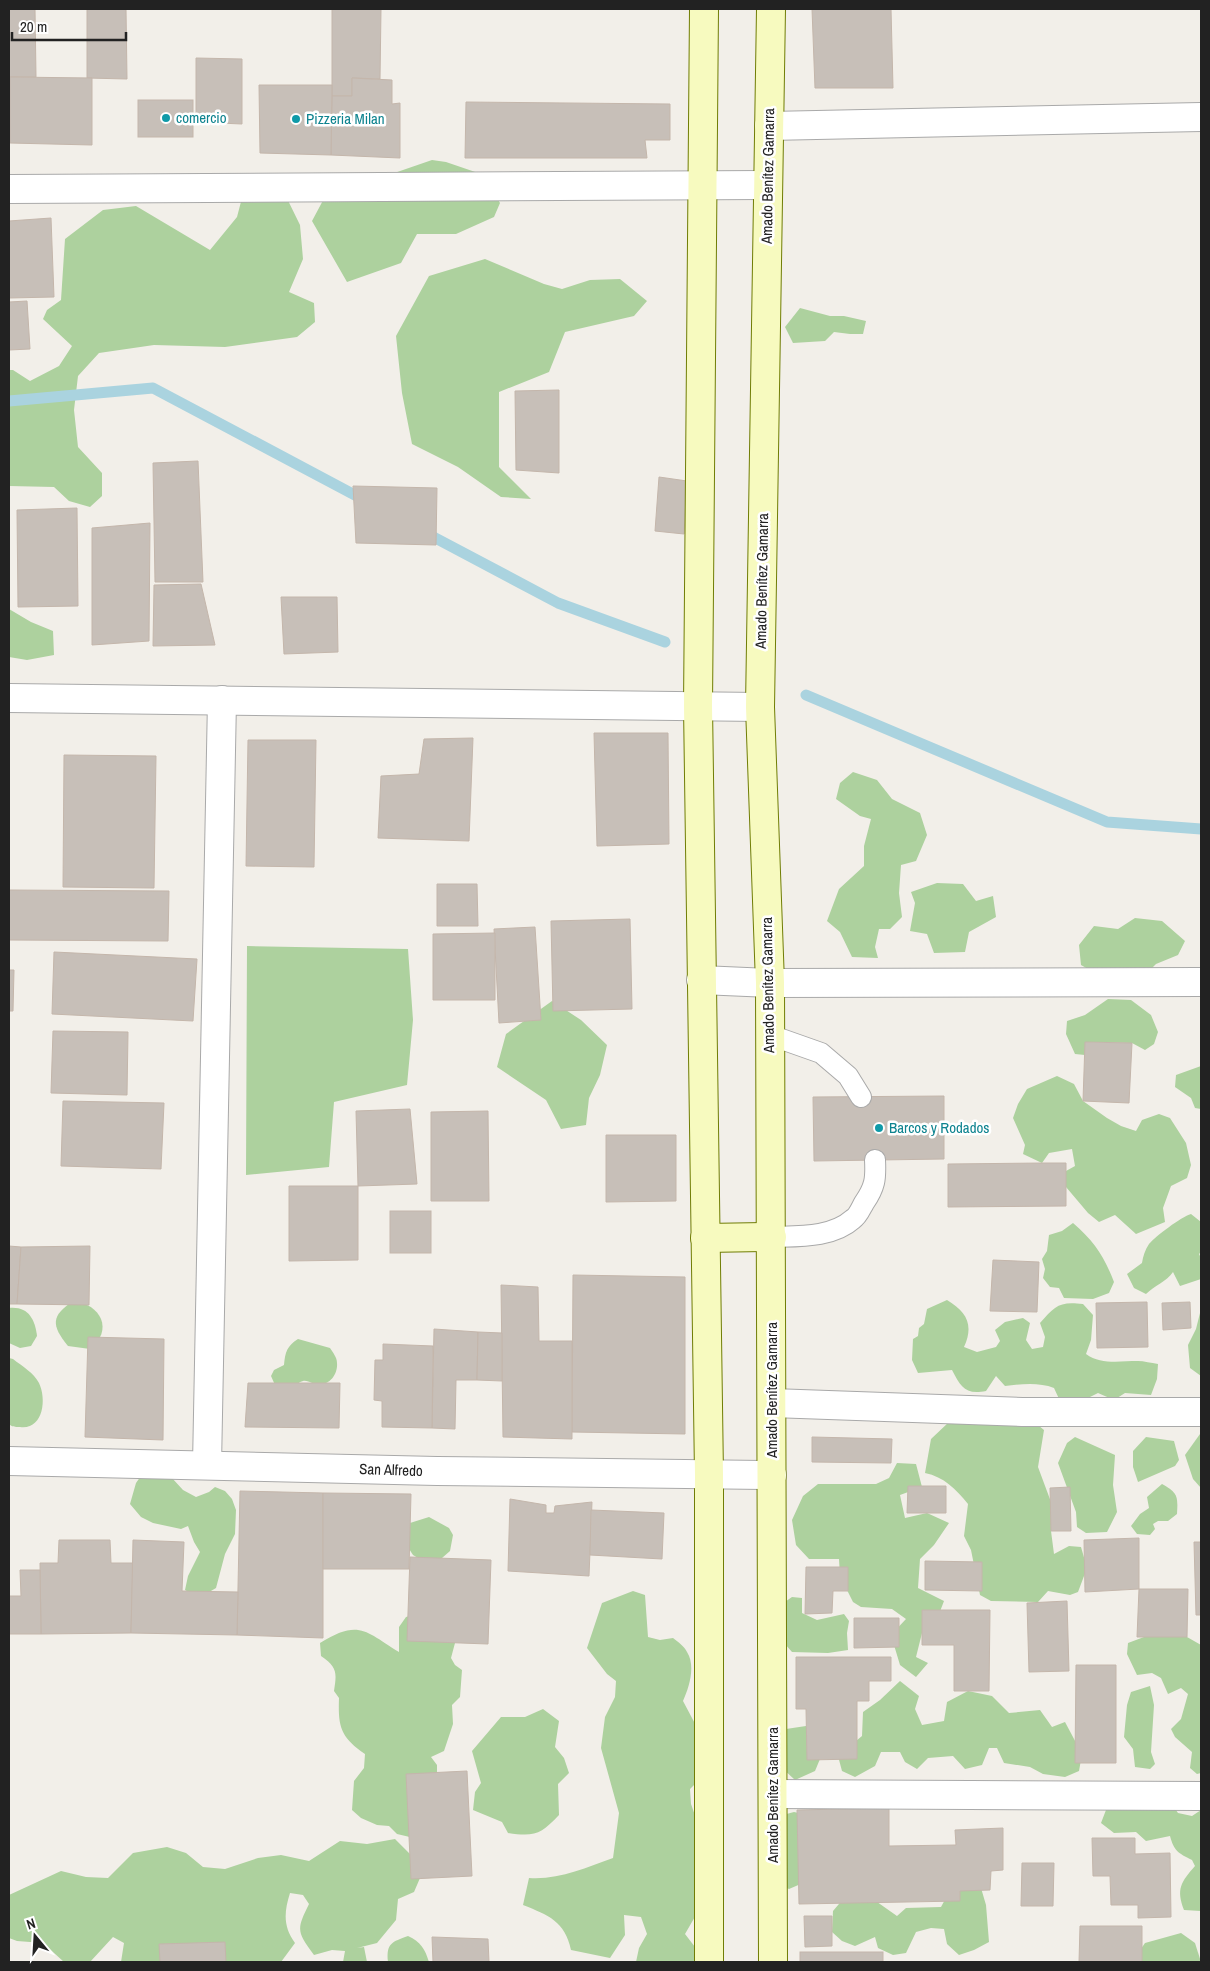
<svg xmlns="http://www.w3.org/2000/svg" width="1210" height="1971" viewBox="0 0 1210 1971" font-family="'Archivo Narrow',sans-serif">
<rect width="100%" height="100%" fill="#f2efe9"/>
<!-- forest -->
<g fill="#add19e">
<path d="M432,160L446,162L484,175L500,203L494,217L456,234H417L401,263L347,282L312,221L335,178L374,180Z"/>
<path d="M248,175L276,176L300,225L303,259L289,292L314,303L315,322L297,337L225,347L154,345L99,353L78,376L74,410L78,447L102,473V496L90,507L69,501L54,487L9,486V370H13L30,381L59,366L72,346L43,319L47,310L61,300L65,239L103,210L136,206L210,250L237,217Z"/>
<path d="M485,259L544,284L562,289L590,280L620,279L647,301L634,316L565,332L549,372L499,392V467L531,499L501,497L458,467L412,444L402,393L396,336L429,276Z"/>
<path d="M800,308L830,316H844L866,321L863,334H850L834,332L825,341L793,343L785,327Z"/>
<path d="M9,609L31,622L53,631L54,655L27,660L9,657Z"/>
<path d="M853,772L877,780L892,799L920,813L927,835L916,861L901,865L899,893L902,917L890,929H879L875,947L878,958L852,957L840,932L827,921L839,889L864,866V846L871,819L860,816L836,799L840,783Z"/>
<path d="M937,883L963,884L976,901L993,896L996,917L969,932L965,952L934,953L927,934L910,931L915,903L911,892Z"/>
<path d="M1135,918L1162,921L1185,941L1178,955L1156,964L1138,982L1095,973L1081,965L1079,945L1094,926L1118,929Z"/>
<path d="M247,946L408,949L413,1020L407,1085L334,1102L329,1167L246,1175Z"/>
<path d="M1108,999L1131,1000L1151,1015L1158,1032L1154,1044L1145,1050L1132,1043L1086,1042L1085,1055L1075,1054L1066,1034L1067,1021L1085,1015Z"/>
<path d="M552,1001L581,1020L607,1045L600,1075L589,1098L586,1125L561,1129L546,1100L497,1067L506,1034Z"/>
<path d="M1201,1066V1109L1195,1108L1191,1098L1175,1087L1176,1075Z"/>
<path d="M1057,1076L1074,1084L1083,1101L1107,1118L1121,1126L1136,1131L1142,1120L1159,1114L1170,1118L1186,1143L1191,1165L1187,1178L1171,1186L1163,1208L1165,1222L1136,1234L1115,1215L1099,1222L1088,1213L1066,1187V1171L1075,1166L1072,1149L1049,1153L1042,1163L1023,1154L1025,1145L1013,1118L1018,1104L1027,1089Z"/>
<path d="M1191,1214L1201,1222V1252L1199,1254L1201,1258V1279L1180,1286L1173,1272C1166,1282 1155,1285 1146,1294L1134,1288L1127,1274L1142,1263C1143,1256 1145,1250 1149,1244C1156,1236 1181,1217 1191,1214Z"/>
<path d="M1073,1223C1094,1241 1104,1256 1114,1282L1109,1293L1093,1299L1064,1298L1059,1288L1050,1287L1043,1278L1045,1269L1042,1259L1047,1251L1049,1235L1062,1231Z"/>
<path d="M947,1300C967,1312 974,1325 964,1347L977,1352L996,1347L1000,1341L995,1330L1005,1322L1023,1318L1030,1323L1026,1340L1032,1349L1043,1347L1045,1337L1040,1323C1055,1306 1059,1301 1083,1304L1093,1315L1091,1340L1086,1354C1101,1365 1120,1361 1138,1361C1144,1361 1151,1363 1158,1364L1157,1379L1151,1395L1125,1393L1114,1400L1098,1393L1080,1402L1060,1401L1054,1388C1039,1382 1021,1384 1005,1386L996,1376L986,1391C965,1395 961,1387 952,1370L918,1373L912,1360L913,1339L918,1336L919,1328L924,1324L927,1309Z"/>
<path d="M73,1301C101,1304 114,1330 90,1349L68,1346C51,1325 51,1316 73,1301Z"/>
<path d="M9,1308C28,1306 35,1319 37,1336L31,1346L20,1348L9,1343Z"/>
<path d="M1200,1313H1201V1376L1190,1368L1188,1345L1196,1329Z"/>
<path d="M298,1339L330,1348C333,1353 337,1357 337,1363C338,1374 330,1385 318,1385C313,1385 309,1380 303,1381C299,1382 296,1385 293,1388L275,1385L271,1376L274,1370L284,1365C285,1352 287,1346 298,1339Z"/>
<path d="M9,1358L13,1359C22,1366 34,1373 39,1383C47,1400 43,1430 20,1427C15,1427 12,1427 9,1424Z"/>
<path d="M1022,1412L1044,1430L1038,1467L1051,1502V1531L1054,1554L1069,1546L1081,1547L1087,1568L1078,1592L1070,1595L1048,1591L1038,1602L991,1601L980,1595L971,1550L964,1536L968,1504C956,1489 944,1477 925,1473L931,1439L949,1422Z"/>
<path d="M1200,1434H1201V1488L1193,1479L1185,1455Z"/>
<path d="M1075,1437L1115,1455L1113,1485L1117,1512L1107,1532L1086,1533L1077,1527L1076,1512L1058,1463L1067,1443Z"/>
<path d="M1146,1437L1174,1441L1179,1460L1175,1466L1138,1482L1133,1467V1451Z"/>
<path d="M897,1463L916,1464L922,1487L900,1495L905,1518L927,1513L949,1523L934,1545L920,1559L918,1588L944,1601L936,1622L922,1633L916,1657L928,1663L916,1677L900,1665L891,1635L906,1619L892,1609L861,1607L853,1602L840,1576L839,1559H809L796,1545L792,1520L803,1496L818,1484H876L889,1478Z"/>
<path d="M143,1473L172,1478L183,1490L196,1497L209,1492L215,1487L225,1491L232,1499L236,1510L235,1534L225,1554L216,1588L199,1598L185,1590L188,1576L200,1552L194,1542L188,1526L181,1529L153,1523L141,1517L130,1504L136,1483Z"/>
<path d="M1162,1484C1178,1493 1178,1496 1177,1514L1168,1521H1158L1153,1524L1155,1529L1150,1535L1137,1534L1131,1526L1140,1514L1149,1508L1147,1497Z"/>
<path d="M429,1517L449,1528L453,1535L450,1551L442,1558L428,1564L413,1555L404,1541L410,1523Z"/>
<path d="M633,1591L645,1595L648,1637L660,1640L673,1638C678,1642 684,1646 687,1652C696,1666 689,1688 683,1701L701,1735L700,1779L690,1789L691,1804L699,1827L696,1915L685,1934L695,1947L701,1962H636L639,1948L647,1934L641,1917L624,1915L625,1935L610,1958L571,1950C565,1921 548,1915 523,1905L529,1878C559,1880 585,1868 613,1858L619,1813L601,1748L605,1717L615,1697L616,1681L607,1674L587,1648L602,1603Z"/>
<path d="M792,1597L802,1598V1613L817,1620L844,1614L849,1621L847,1633L848,1650L828,1653L792,1652L785,1644L779,1606Z"/>
<path d="M420,1613L452,1631L455,1643L451,1658L455,1665L462,1670L460,1697L452,1705L453,1724L444,1751L431,1757L437,1765V1785L414,1838L397,1834L389,1826L377,1825L361,1818L352,1810L354,1781L364,1768L365,1754C340,1737 338,1726 339,1698L334,1691C337,1672 337,1667 321,1656L320,1643C359,1619 365,1631 399,1652V1627L406,1617Z"/>
<path d="M1144,1637H1187L1201,1645V1773L1197,1774L1190,1768L1192,1752L1175,1737L1171,1729L1181,1719L1188,1694L1181,1688L1168,1694L1161,1678L1152,1673L1137,1675L1127,1654L1128,1643Z"/>
<path d="M900,1681L919,1696L915,1709L922,1725L944,1721L947,1702L968,1691L992,1696L1009,1713L1040,1710L1052,1727L1065,1722L1082,1754L1079,1771L1065,1777L1043,1774L1030,1767L1004,1763L997,1748H989L982,1765L965,1769L953,1756L928,1758L917,1769L905,1762L900,1752H881L875,1766L855,1777L842,1771L838,1756L862,1736L863,1712L880,1700Z"/>
<path d="M1150,1686L1154,1705L1151,1752L1155,1764L1150,1769L1135,1767L1133,1749L1124,1737L1127,1705L1131,1692Z"/>
<path d="M543,1709L559,1721L555,1747L564,1758L569,1773L558,1784L559,1815C541,1834 535,1837 508,1833L502,1822L473,1810L475,1792L481,1783L472,1751L501,1717H525Z"/>
<path d="M806,1726L815,1743L820,1759L815,1771L795,1780L781,1767L786,1729Z"/>
<path d="M1124,1790L1171,1803L1178,1813L1192,1816L1201,1810V1911L1184,1910C1176,1889 1181,1882 1195,1866L1192,1860C1178,1853 1174,1851 1170,1836L1146,1841L1136,1832L1114,1833L1101,1823L1106,1810Z"/>
<path d="M794,1812L803,1814V1883L789,1889L780,1885L779,1816Z"/>
<path d="M395,1839L410,1854L420,1878L414,1892L398,1899L396,1920L377,1943L357,1948L364,1947L367,1962H343L345,1951L332,1950L314,1955C297,1932 296,1930 309,1904L303,1895L290,1893C284,1912 283,1927 295,1943L281,1962H219L216,1957L195,1943L188,1962H121L124,1943L113,1937L90,1962H64L43,1943L17,1941L9,1938V1895L61,1871L86,1877L108,1878L133,1853L167,1847L186,1853L203,1867L225,1869L258,1858L281,1855L309,1861L340,1841L367,1844Z"/>
<path d="M964,1886L981,1888L986,1905L989,1942L974,1950L959,1955L947,1944L944,1929L931,1928L916,1932L906,1953L893,1955L878,1948L875,1937L855,1946L842,1941L832,1932L833,1911L844,1898L870,1897L897,1916L906,1908L941,1907L948,1894Z"/>
<path d="M1181,1933L1195,1943L1201,1962H1132L1145,1943Z"/>
<path d="M408,1936C421,1942 425,1949 429,1962H388C386,1943 392,1942 408,1936Z"/>
</g>
<g fill="none" stroke-linecap="round" stroke-linejoin="round">
<!-- stream -->
<g stroke="#aad3df" stroke-width="11">
<path d="M9,401L153,388L366,501"/>
<path d="M424,532L558,603L665,642"/>
<path d="M806,695L1107,822L1201,829"/>
</g>
</g>
<!-- building -->
<g fill="#c7bfb8" stroke="#c4b6ab">
<path d="M9,9H35L36,77H9Z"/>
<path d="M87,9H126L127,79L87,78Z"/>
<path d="M332,9H381L380,79L352,78V96H332Z"/>
<path d="M812,9H891L893,88H815Z"/>
<path d="M196,58L242,59V124L196,122Z"/>
<path d="M10,77L92,78V145L10,143Z"/>
<path d="M352,78L392,80V104L400,103V158L331,155L332,96H352Z"/>
<path d="M259,85H332L331,155L260,153Z"/>
<rect x="138" y="100" width="55" height="37"/>
<path d="M466,102L670,104V140H645L647,158H465Z"/>
<path d="M51,218L54,297L9,298V221Z"/>
<path d="M27,301L30,349L9,350V302Z"/>
<path d="M559,390V473L516,470L515,391Z"/>
<path d="M198,461L203,582H155L153,463Z"/>
<path d="M659,477L687,481L684,534L655,531Z"/>
<path d="M353,486L437,488L436,545L356,543Z"/>
<path d="M77,508L78,606L18,607L17,510Z"/>
<path d="M150,523L149,641L92,645V528Z"/>
<path d="M201,584L215,645L153,646L154,585Z"/>
<path d="M281,597H337L338,652L284,654Z"/>
<path d="M594,733H668L669,844L597,846Z"/>
<path d="M473,738L469,841L378,838L381,776L419,774L424,739Z"/>
<path d="M248,740H316L314,867L246,866Z"/>
<path d="M64,755L156,756L154,888L63,887Z"/>
<path d="M437,884H477L478,926H437Z"/>
<path d="M9,890L169,891L168,941L9,940Z"/>
<path d="M630,919L632,1009L553,1011L551,921Z"/>
<path d="M535,927L541,1020L499,1023L494,929Z"/>
<path d="M495,933V1000H433V934Z"/>
<path d="M54,952L197,959L193,1021L52,1014Z"/>
<path d="M9,970H14L13,1011H9Z"/>
<path d="M53,1031L128,1032L127,1095L51,1093Z"/>
<path d="M1085,1042L1132,1043L1129,1103L1083,1101Z"/>
<path d="M944,1096V1159L814,1161L813,1097Z"/>
<path d="M63,1101L164,1103L161,1169L61,1166Z"/>
<path d="M410,1109L417,1184L358,1186L356,1111Z"/>
<path d="M488,1111L489,1201H431V1112Z"/>
<path d="M606,1135H676V1201L606,1202Z"/>
<path d="M1042,1163H1066V1206L948,1207V1164Z"/>
<path d="M289,1186H358V1260L289,1261Z"/>
<rect x="390" y="1211" width="41" height="42"/>
<path d="M9,1246L21,1247L17,1304H9Z"/>
<path d="M90,1246L89,1305L17,1304L21,1247Z"/>
<path d="M993,1260L1039,1262L1037,1312L990,1311Z"/>
<path d="M573,1275L685,1277V1434L572,1432Z"/>
<path d="M501,1285L538,1287L539,1341H572V1439L503,1437Z"/>
<path d="M1147,1302L1148,1347L1097,1348L1096,1303Z"/>
<path d="M1190,1302L1191,1328L1163,1330L1162,1303Z"/>
<path d="M434,1329L478,1332L477,1380H456L455,1429L432,1428Z"/>
<path d="M478,1332L502,1333V1381L477,1380Z"/>
<path d="M88,1337L164,1339L163,1440L85,1437Z"/>
<path d="M383,1344L433,1346L432,1428L382,1427V1401L374,1400L375,1360H383Z"/>
<path d="M248,1383H340L339,1428L245,1427Z"/>
<path d="M812,1437L892,1439L891,1463L812,1462Z"/>
<path d="M908,1486H946V1513H907Z"/>
<path d="M1070,1487L1071,1531H1051L1050,1488Z"/>
<path d="M240,1491L323,1493V1638L237,1635Z"/>
<path d="M323,1493L411,1494L409,1569H323Z"/>
<path d="M510,1499L546,1505V1513H554L555,1506L592,1502L589,1576L508,1571Z"/>
<path d="M591,1510L664,1513L662,1559L590,1555Z"/>
<path d="M1139,1538V1589L1085,1592L1084,1540Z"/>
<path d="M59,1540H110L111,1563H133L131,1633L41,1634L40,1563H58Z"/>
<path d="M133,1540L184,1542L182,1591L238,1592L237,1635L131,1633Z"/>
<path d="M1194,1542H1201V1615H1196Z"/>
<path d="M410,1557L491,1560L488,1644L407,1641Z"/>
<path d="M925,1561L982,1562V1591L925,1590Z"/>
<path d="M806,1567H848V1591H833L832,1613L805,1614Z"/>
<path d="M20,1570H40L41,1634H9V1596H21Z"/>
<path d="M1139,1589H1188L1187,1637H1137Z"/>
<path d="M1067,1601L1069,1671L1029,1672L1027,1603Z"/>
<path d="M922,1610H990L989,1691H954V1645H922Z"/>
<path d="M854,1618H899V1647L854,1648Z"/>
<path d="M796,1657H891V1681H869V1701H857V1759L807,1760L806,1709H796Z"/>
<path d="M1076,1665H1116V1763H1075Z"/>
<path d="M467,1771L472,1876L411,1879L406,1774Z"/>
<path d="M889,1808V1846L956,1845L955,1830L1003,1828V1870L991,1871L990,1890L960,1891V1901L799,1904L797,1810Z"/>
<path d="M1092,1838H1135V1854L1170,1853L1171,1917L1138,1918V1905H1111L1110,1876H1093Z"/>
<path d="M1022,1863H1054L1053,1906H1021Z"/>
<path d="M804,1916H832V1946L805,1947Z"/>
<path d="M1080,1926H1142V1962H1079Z"/>
<path d="M432,1937L488,1939L489,1962H433Z"/>
<path d="M225,1942L226,1962H160L159,1944Z"/>
<rect x="800" y="1952" width="83" height="10"/>
</g>
<g fill="none" stroke-linecap="round" stroke-linejoin="round">
<!-- lane casing -->
<g stroke="#a9a9a9" stroke-width="22">
<g id="lane">
<path d="M770,1035L821,1053L848,1076L861,1097"/>
<path d="M772,1237C798,1236 832,1238 853,1219C858,1216 861,1208 864,1203C875,1187 876,1179 875,1160"/>
</g>
</g>
<!-- street casing -->
<g stroke="#a9a9a9" stroke-width="30">
<g id="street">
<path d="M769,126L1201,117"/>
<path d="M9,189L768,185"/>
<path d="M9,698L760,707"/>
<path d="M701,980L770,983L1201,982"/>
<path d="M772,1403L1022,1412H1201"/>
<path d="M9,1461L437,1471L772,1475"/>
<path d="M207,1465L222,700"/>
<path d="M773,1794L1201,1796"/>
</g>
</g>
<!-- secondary casing -->
<g stroke="#707d05" stroke-width="30">
<g id="secondary">
<path d="M704,9L698,706L709,1475V1962"/>
<path d="M771,9L760,707L770,983L773,1962"/>
<path d="M705,1238L772,1237"/>
</g>
</g>
<!-- lane -->
<use href="#lane" stroke="#fff" stroke-width="20"/>
<!-- street -->
<use href="#street" stroke="#fff" stroke-width="28"/>
<!-- secondary -->
<use href="#secondary" stroke="#f7fabf" stroke-width="28"/>
</g>
<!-- markers -->
<g fill="#0f9aa8" stroke="#fff" stroke-width="2">
<circle cx="166" cy="118" r="5"/>
<circle cx="296" cy="119" r="5"/>
<circle cx="879" cy="1128" r="5"/>
</g>
<g text-anchor="middle" stroke-width="5" stroke-linejoin="round" paint-order="stroke">
<!-- culture labels -->
<g font-size="15" fill="#0d838f" stroke="#fff" text-anchor="start">
<text x="176" y="123">comercio</text>
<text x="306" y="124">Pizzeria Milan</text>
<text x="889" y="1133">Barcos y Rodados</text>
</g>
<!-- street labels -->
<g font-size="15" fill="#222" stroke="#fff">
<text transform="translate(768 176) rotate(-89)" y="5">Amado Benítez Gamarra</text>
<text transform="translate(762 581) rotate(-89)" y="5">Amado Benítez Gamarra</text>
<text transform="translate(768 985) rotate(-91)" y="5">Amado Benítez Gamarra</text>
<text transform="translate(772 1390) rotate(-90)" y="5">Amado Benítez Gamarra</text>
<text transform="translate(391 1470) rotate(2)" y="5">San Alfredo</text>
<text transform="translate(773 1795) rotate(-90)" y="5">Amado Benítez Gamarra</text>
</g>
</g>
<!-- border -->
<rect width="1210" height="1971" fill="none" stroke="#222222" stroke-width="20"/>
<!-- north arrow -->
<g transform="translate(35 1936) rotate(342)" stroke="#ffffff" stroke-width="4" paint-order="stroke">
<path d="M0-4L9 19L0 12L-9 19Z" fill="#222222"/>
<text y="-8" font-size="14" font-weight="bold" text-anchor="middle" fill="#222222">N</text>
</g>
<!-- scale -->
<path d="M12 32v8h114v-8" fill="none" stroke="#222222" stroke-width="2.5"/>
<text x="20" y="32" font-size="15" fill="#222222" stroke="#ffffff" stroke-width="4" paint-order="stroke">20 m</text>
</svg>
